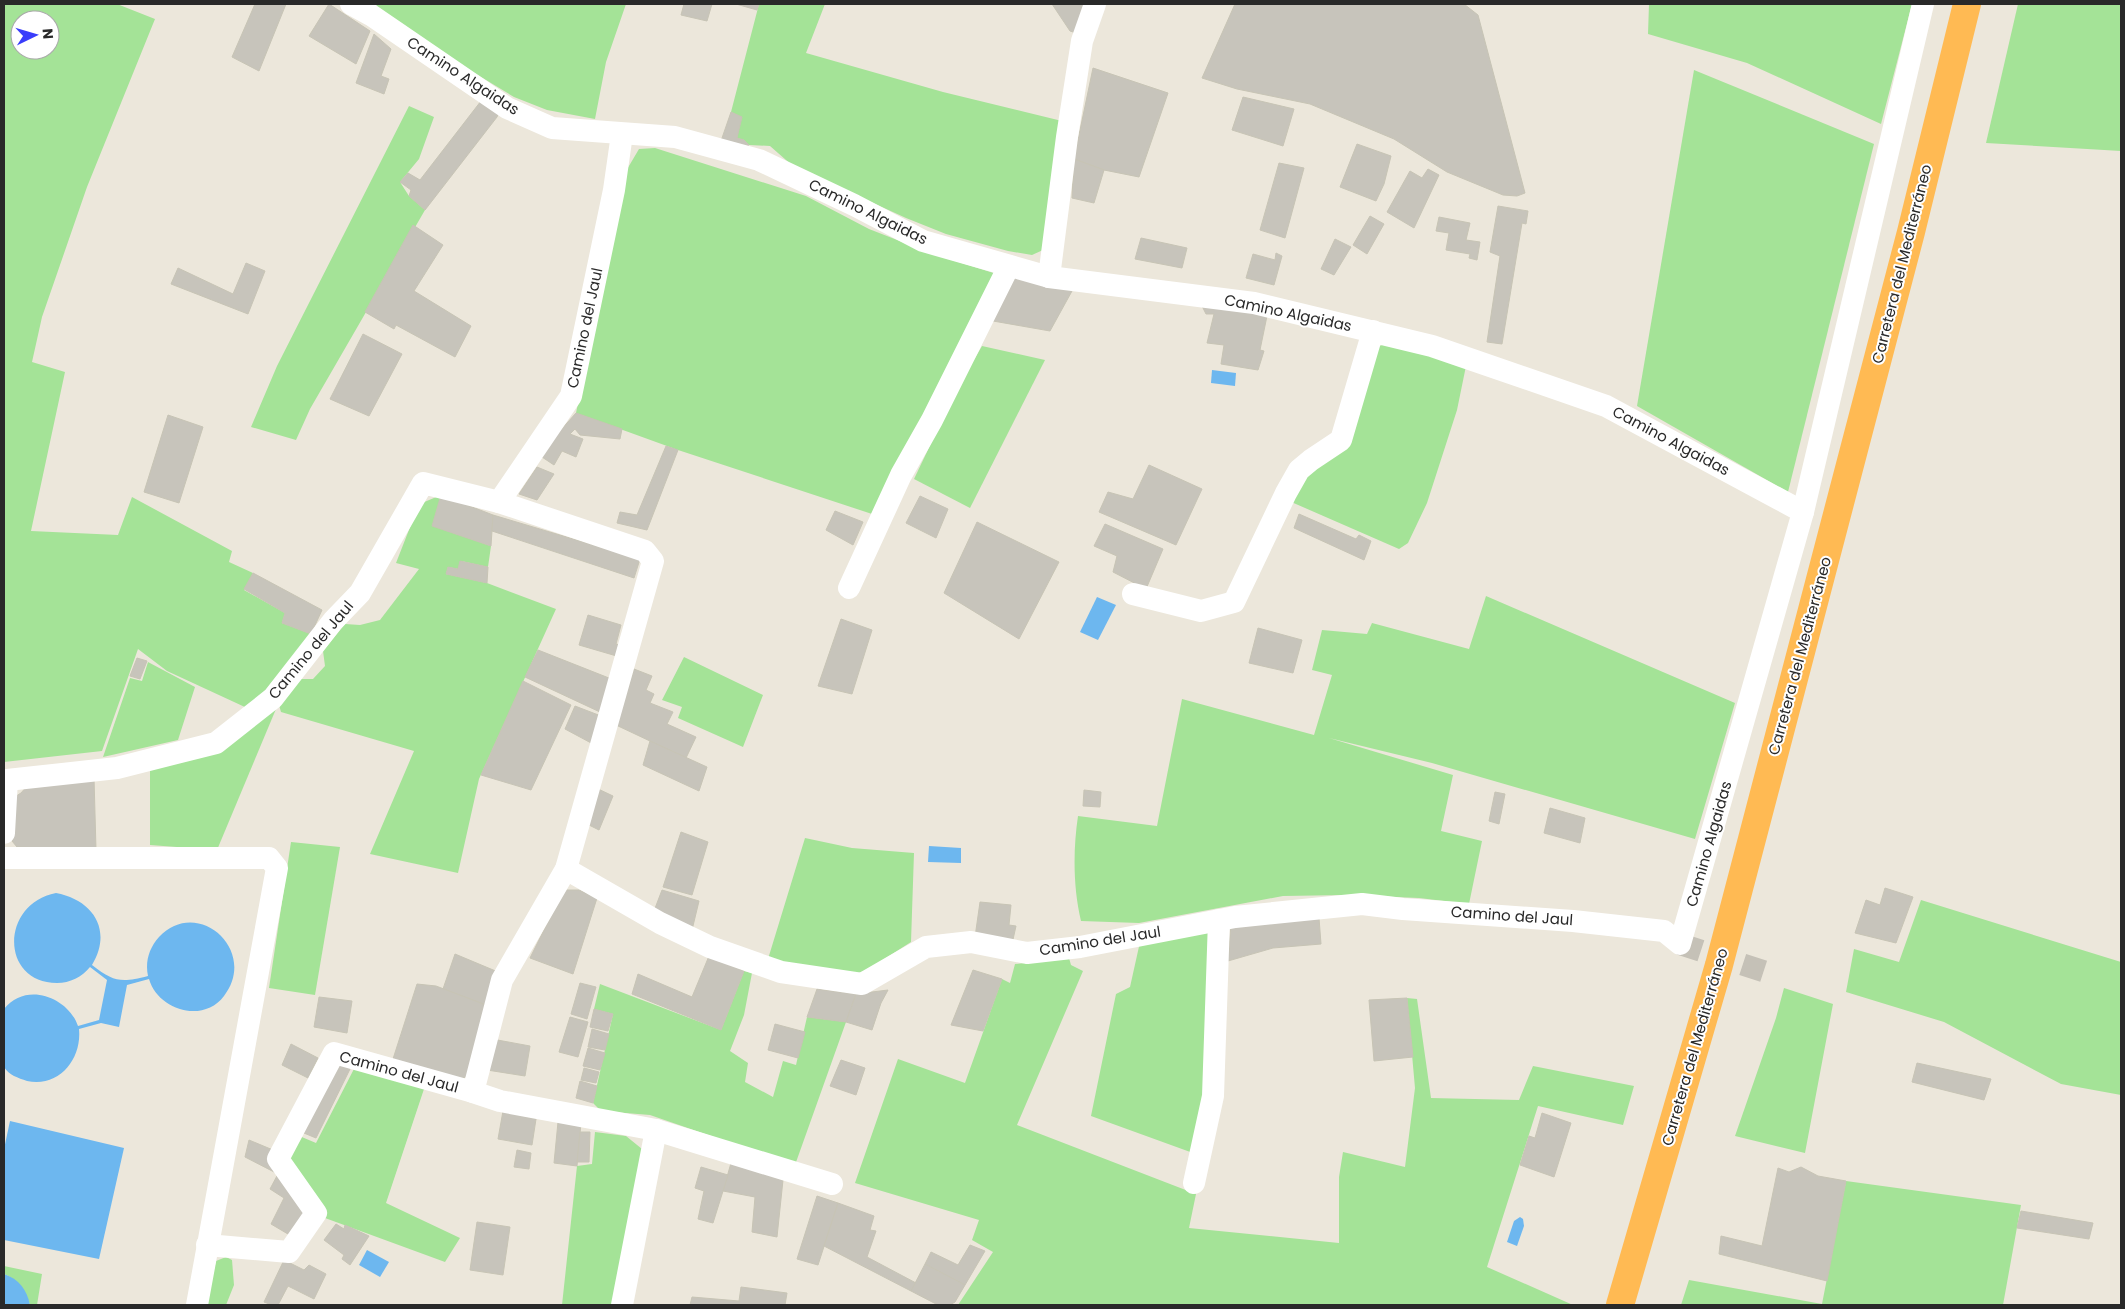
<svg xmlns="http://www.w3.org/2000/svg" width="2125" height="1309" viewBox="0 0 2125 1309" font-family="Poppins,sans-serif">
	<style>
		.green { fill: #a4e397; fill-rule: evenodd }
		.water { fill: #6db7ef }
		.building { fill: #c7c4bb; stroke: #c7c4b5 }
		.lines { fill: none; stroke-linecap: round; stroke-linejoin: round }
		.minor-tunnel { stroke: #c5c1b7; stroke-width: 22; stroke-dasharray: 22 11; stroke-linecap: butt }
		.minor { stroke: #fff; stroke-width: 22 }
		.highway { stroke: #ffba53; stroke-width: 28 }
		.labels { text-anchor: middle; stroke-width: 4; stroke-linejoin: round; paint-order: stroke }
		.street-label { font-size: 15px; fill: #292929; stroke: #fff }
	</style>
	<rect width="100%" height="100%" fill="#ece7db"/>
	<g class="green">
		<path d="M4 4H117L155 19 87 187 42 317 32 362 65 372 31 531 118 535 132 497 232 551 229 562 253 573 244 590 285 613 282 623 311 634 261 696 247 708 167 671 138 649 102 751 4 762ZM20 20H50V50H20Z"/>
		<polygon points="360,4 626,4 606,62 595,119 547,110 514,97"/>
		<polygon points="759,4 825,4 806,53 943,92 1062,121 1043,250 1032,255 1008,251 946,234 906,218 794,167 770,146 749,145 744,140 737,138 741,117 731,112"/>
		<polygon points="1649,4 1912,4 1881,124 1747,63 1648,34"/>
		<polygon points="2018,4 2121,4 2121,151 1986,143"/>
		<polygon points="1694,70 1874,144 1788,492 1637,406"/>
		<polygon points="409,106 434,117 419,159 400,182 409,196 425,210 310,409 296,440 251,427 277,366"/>
		<polygon points="655,148 806,196 869,229 933,254 1000,275 872,514 678,450 576,413 626,171 639,149"/>
		<polygon points="1392,342 1466,366 1457,410 1427,503 1408,543 1399,549 1289,501 1304,474 1334,455 1379,346"/>
		<polygon points="982,346 1045,360 970,508 914,479 957,389"/>
		<polygon points="441,495 433,526 491,546 488,567 461,561 458,569 448,567 446,574 487,583 556,609 479,779 458,873 370,854 414,751 281,712 279,705 299,679 313,679 325,666 323,651 345,624 360,625 380,620 419,569 396,563 414,517 422,503"/>
		<path d="M1486 596 1735 703 1695 839 1432 763 1329 738 1453 775 1441 831 1482 841 1469 904 1419 898 1346 895 1283 896 1139 923 1081 921C1073 887 1073 850 1078 816L1157 826 1182 699 1314 735 1332 675 1312 670 1322 630 1367 634 1372 623 1469 649Z"/>
		<polygon points="684,657 763,695 743,747 678,718 682,707 662,700"/>
		<polygon points="148,662 195,687 178,740 103,757 130,678 142,681"/>
		<polygon points="276,709 217,850 150,845 150,768"/>
		<polygon points="805,838 852,848 914,853 911,942 867,970 849,976 768,959"/>
		<polygon points="291,842 340,847 315,995 269,988"/>
		<polygon points="1921,900 2121,962 2121,1095 2061,1084 1944,1022 1846,992 1854,949 1899,962"/>
		<polygon points="1213,927 1206,1091 1193,1153 1091,1116 1116,994 1130,987 1140,942"/>
		<polygon points="1069,958 1071,965 1083,971 1017,1125 1196,1194 1189,1228 1339,1243 1339,1177 1343,1152 1405,1167 1415,1088 1407,998 1417,999 1431,1098 1519,1100 1533,1066 1634,1086 1623,1125 1538,1106 1487,1267 1573,1305 958,1305 993,1252 972,1240 979,1220 855,1183 898,1059 965,1083 1002,979 1010,983 1015,964"/>
		<polygon points="744,971 752,973 744,1015 730,1051 748,1063 745,1082 773,1097 783,1061 796,1065 807,1017 846,1022 795,1165 650,1115 601,1111 593,1103 613,1014 594,1009 600,984 721,1030"/>
		<polygon points="1784,988 1833,1004 1805,1153 1735,1136 1776,1018"/>
		<polygon points="356,1065 424,1089 386,1203 460,1238 445,1262 325,1218 287,1158 297,1135 316,1143"/>
		<polygon points="595,1132 626,1136 642,1149 613,1305 562,1305 577,1166 592,1164"/>
		<polygon points="1846,1181 2021,1205 2003,1305 1681,1305 1689,1280 1822,1304"/>
		<polygon points="226,1257 232,1260 234,1285 226,1305 206,1305 216,1261"/>
		<path d="M4 1266 42 1274 37 1305H30C27 1293 16 1278 4 1274Z"/>
	</g>
	<g class="water">
		<polygon points="1212,370 1236,373 1235,386 1211,383"/>
		<polygon points="1097,597 1116,605 1098,640 1080,632"/>
		<polygon points="929,846 961,848 961,863 928,862"/>
		<path d="M56 893C93 900 113 930 92 965 114 982 121 983 148 976 145 962 149 948 159 937 197 896 259 950 224 996 203 1024 158 1010 149 979L127 985 119 1027 101 1023 79 1029C82 1059 59 1088 27 1081 18 1078 9 1075 4 1067V1009C26 981 68 997 78 1026L99 1020 107 980 90 967C82 977 70 983 57 983 0 983 0 904 56 893Z"/>
		<polygon points="10,1121 124,1148 99,1259 4,1240 4,1149"/>
		<polygon points="1520,1217 1523,1219 1524,1226 1517,1246 1507,1242 1514,1221"/>
		<polygon points="367,1250 389,1262 380,1277 359,1265"/>
		<path d="M4 1274C19 1279 27 1290 30 1305H4Z"/>
	</g>
	<g class="building">
		<polygon points="255,4 286,4 259,71 232,57"/>
		<polygon points="329,4 370,31 356,64 309,36"/>
		<polygon points="684,4 712,4 707,21 681,15"/>
		<polygon points="736,4 759,4 757,10"/>
		<polygon points="1052,4 1084,4 1076,33 1070,31"/>
		<polygon points="1235,4 1464,4 1478,15 1525,193 1517,196 1503,195 1447,172 1394,139 1310,104 1237,89 1202,78"/>
		<polygon points="374,34 391,49 381,76 389,79 384,94 356,83"/>
		<polygon points="1093,68 1168,93 1139,177 1104,170 1074,159"/>
		<polygon points="1243,97 1294,109 1283,146 1232,130"/>
		<polygon points="481,101 499,112 497,117 425,210 409,196 411,190 400,182 408,173 420,180"/>
		<polygon points="731,112 742,117 737,138 744,140 749,145 740,148 721,141"/>
		<polygon points="1357,144 1391,156 1384,184 1376,201 1340,187"/>
		<polygon points="1074,159 1104,170 1094,203 1072,198"/>
		<polygon points="1279,163 1304,168 1285,238 1260,230"/>
		<polygon points="1428,169 1439,175 1414,228 1387,212 1410,171 1422,178"/>
		<polygon points="1498,206 1528,211 1526,224 1522,223 1502,344 1487,342 1500,256 1490,252"/>
		<polygon points="1370,216 1384,224 1367,254 1353,245"/>
		<polygon points="1439,217 1470,223 1466,240 1480,242 1477,260 1469,258 1470,254 1446,250 1449,233 1436,231"/>
		<polygon points="413,225 443,245 414,291 471,326 455,357 396,325 394,329 365,312"/>
		<polygon points="1141,238 1187,248 1182,268 1135,259"/>
		<polygon points="1335,239 1351,247 1334,275 1321,269"/>
		<polygon points="1276,253 1282,256 1274,285 1246,278 1253,254 1275,260"/>
		<polygon points="246,263 265,271 248,314 171,284 178,268 233,294"/>
		<polygon points="1015,277 1072,291 1050,331 993,321"/>
		<polygon points="1202,306 1268,311 1260,350 1264,351 1258,370 1221,364 1224,345 1207,343 1214,314 1206,314"/>
		<polygon points="363,334 402,354 369,416 330,399"/>
		<polygon points="576,413 622,429 620,439 580,435 575,429 570,434 583,439 576,457 562,451 554,465 542,457 550,442"/>
		<polygon points="168,415 203,427 179,503 144,492"/>
		<polygon points="666,446 678,450 647,530 617,523 620,512 637,515"/>
		<polygon points="1149,465 1202,489 1176,545 1099,512 1108,492 1133,499"/>
		<polygon points="537,467 554,474 537,500 519,494"/>
		<polygon points="441,495 493,515 491,546 432,526"/>
		<polygon points="920,496 948,509 936,538 906,523"/>
		<polygon points="835,511 863,522 853,545 826,530"/>
		<polygon points="1299,514 1356,539 1359,535 1371,541 1364,560 1294,528"/>
		<polygon points="493,515 640,559 634,578 492,531"/>
		<polygon points="977,522 1059,562 1019,639 944,593"/>
		<polygon points="1105,524 1163,549 1146,589 1113,572 1117,556 1094,546"/>
		<polygon points="460,561 488,567 487,583 446,574 448,567 458,569"/>
		<polygon points="253,573 322,610 311,634 282,623 285,613 244,589"/>
		<polygon points="588,615 621,625 616,644 623,646 620,657 579,645"/>
		<polygon points="841,619 872,630 852,694 818,686"/>
		<polygon points="1258,628 1302,640 1293,673 1249,663"/>
		<polygon points="538,650 614,680 600,712 525,677"/>
		<polygon points="137,658 147,661 140,679 130,676"/>
		<polygon points="634,669 652,676 646,690 654,694 650,703 673,712 667,724 696,737 686,758 616,725"/>
		<polygon points="523,681 571,705 531,790 481,775"/>
		<polygon points="575,706 601,716 593,744 565,729"/>
		<polygon points="650,741 707,767 699,791 643,765"/>
		<polygon points="94,778 96,850 17,847 12,841 13,798 21,793 28,785"/>
		<polygon points="596,788 613,796 599,830 585,823"/>
		<polygon points="1084,790 1101,792 1100,807 1083,806"/>
		<polygon points="1495,792 1505,794 1499,824 1489,821"/>
		<polygon points="1550,808 1585,818 1580,843 1544,833"/>
		<polygon points="681,832 708,842 692,895 663,887"/>
		<polygon points="1885,888 1913,897 1896,943 1855,933 1866,900 1880,905"/>
		<polygon points="564,890 579,890 597,898 573,974 530,958"/>
		<polygon points="662,890 699,901 692,930 654,911"/>
		<polygon points="980,902 1011,905 1009,925 1016,926 1012,944 975,937"/>
		<polygon points="1319,918 1321,944 1273,948 1228,961 1231,924"/>
		<polygon points="455,954 498,972 486,1005 443,989"/>
		<polygon points="709,956 744,971 721,1030 632,994 638,974 692,997"/>
		<polygon points="973,970 1002,979 983,1031 951,1025"/>
		<polygon points="580,983 596,987 587,1019 571,1014"/>
		<polygon points="417,984 436,986 486,1005 467,1076 458,1081 393,1059"/>
		<polygon points="817,989 856,994 846,1022 807,1017"/>
		<polygon points="888,990 881,1003 872,1030 846,1022 856,994"/>
		<polygon points="319,997 352,1001 347,1033 314,1027"/>
		<polygon points="1407,998 1413,1057 1374,1061 1369,1000"/>
		<polygon points="594,1009 613,1014 608,1031 590,1027"/>
		<polygon points="570,1017 588,1022 578,1057 559,1052"/>
		<polygon points="775,1024 805,1032 798,1058 768,1050"/>
		<polygon points="592,1029 609,1034 605,1050 588,1047"/>
		<polygon points="492,1039 530,1046 525,1076 487,1070"/>
		<polygon points="291,1044 318,1058 308,1078 282,1065"/>
		<polygon points="588,1048 605,1053 600,1070 583,1066"/>
		<polygon points="337,1059 351,1067 316,1138 299,1131"/>
		<polygon points="841,1060 865,1068 856,1095 830,1086"/>
		<polygon points="1917,1063 1991,1079 1984,1100 1912,1082"/>
		<polygon points="584,1068 599,1072 596,1083 581,1080"/>
		<polygon points="580,1081 597,1086 593,1103 576,1098"/>
		<polygon points="503,1111 536,1119 532,1145 498,1139"/>
		<polygon points="1542,1113 1571,1123 1554,1177 1520,1165 1529,1136 1535,1138"/>
		<polygon points="558,1122 581,1123 577,1166 554,1163"/>
		<polygon points="580,1132 590,1132 589,1162 577,1162"/>
		<polygon points="249,1140 273,1150 278,1174 245,1157"/>
		<polygon points="517,1150 531,1153 529,1169 514,1167"/>
		<polygon points="731,1163 783,1180 777,1237 752,1232 755,1197 723,1191"/>
		<polygon points="701,1167 728,1175 713,1223 698,1219 704,1191 695,1188"/>
		<polygon points="1801,1167 1818,1176 1846,1181 1827,1281 1719,1254 1721,1236 1762,1246 1778,1168 1789,1172"/>
		<polygon points="278,1174 309,1215 293,1237 271,1224 284,1198 270,1189"/>
		<polygon points="817,1196 838,1203 818,1265 797,1259"/>
		<polygon points="838,1203 874,1216 870,1230 876,1231 867,1257 916,1283 911,1291 824,1246"/>
		<polygon points="2021,1211 2093,1223 2089,1239 2017,1228"/>
		<polygon points="477,1222 510,1227 503,1275 470,1270"/>
		<polygon points="336,1224 344,1229 345,1225 369,1236 350,1265 342,1259 344,1255 324,1240"/>
		<polygon points="970,1245 985,1251 965,1285 925,1264 931,1252 958,1265"/>
		<polygon points="284,1260 304,1270 309,1265 326,1274 314,1299 288,1286 278,1305 272,1305 264,1302"/>
		<polygon points="925,1264 965,1285 955,1302 950,1305 938,1305 911,1291"/>
		<polygon points="741,1287 787,1293 785,1305 690,1305 692,1297 739,1301"/>
	</g>
	<g class="lines">
		<polyline class="minor-tunnel" points="1680,944 1772,974"/>
		<g class="minor">
			<polyline points="351,4 371,15 507,108 552,128 675,137 759,160 854,205 923,241 1049,277 1254,303 1432,346 1606,406 1803,512 1680,944 1664,931 1573,921 1403,909 1362,904 1235,917 1080,947 1027,953 971,942 926,947 862,984 781,972 710,947 660,923 566,869"/>
			<polyline points="1049,277 1067,137 1082,41 1095,4"/>
			<polyline points="1803,512 1923,4"/>
			<polyline points="849,588 901,475 932,420 1009,266"/>
			<polyline points="1133,594 1201,611 1234,602 1286,493 1299,470 1311,460 1341,440 1373,331"/>
			<polyline points="4,833 7,780 117,768 216,743 273,698 333,621 360,593 423,483 499,502 571,396 614,190 622,134"/>
			<polyline points="4,858 269,858 277,868 197,1305"/>
			<polyline points="473,1092 500,1101 656,1130 832,1184"/>
			<polyline points="1194,1183 1213,1096 1219,920"/>
			<polyline points="207,1245 289,1252 316,1213 278,1159 334,1053 473,1092 502,980 566,869 653,561 645,551 499,502"/>
			<polyline points="622,1305 656,1130"/>
		</g>
		<polyline class="highway" points="1620,1305 1719,965 1911,232 1967,4"/>
	</g>
	<g class="labels">
		<g class="street-label">
			<text transform="translate(463 76) rotate(33)" y="5">Camino Algaidas</text>
			<text transform="translate(868 212) rotate(26)" y="5">Camino Algaidas</text>
			<text transform="translate(1902 264) rotate(-76)" y="5">Carretera del Mediterráneo</text>
			<text transform="translate(1288 313) rotate(12)" y="5">Camino Algaidas</text>
			<text transform="translate(585 328) rotate(-78)" y="5">Camino del Jaul</text>
			<text transform="translate(1671 441) rotate(28)" y="5">Camino Algaidas</text>
			<text transform="translate(311 650) rotate(-50)" y="5">Camino del Jaul</text>
			<text transform="translate(1800 656) rotate(-75)" y="5">Carretera del Mediterráneo</text>
			<text transform="translate(1709 844) rotate(-74)" y="5">Camino Algaidas</text>
			<text transform="translate(1512 916) rotate(4)" y="5">Camino del Jaul</text>
			<text transform="translate(1100 941) rotate(-9)" y="5">Camino del Jaul</text>
			<text transform="translate(1695 1047) rotate(-74)" y="5">Carretera del Mediterráneo</text>
			<text transform="translate(399 1072) rotate(15)" y="5">Camino del Jaul</text>
		</g>
	</g>
	<rect width="2125" height="1309" fill="none" stroke="#292929" stroke-width="10"/>
	<g transform="translate(35 35) rotate(85)"><circle r="24" fill="#ffffff" stroke="#a9a9a9"/>
	<path d="M0-4L9 19L0 12L-9 19Z" fill="#393dfb"/>
	<text y="-8" font-size="14" font-weight="bold" text-anchor="middle" fill="#292929">N</text>
	</g>
</svg>
